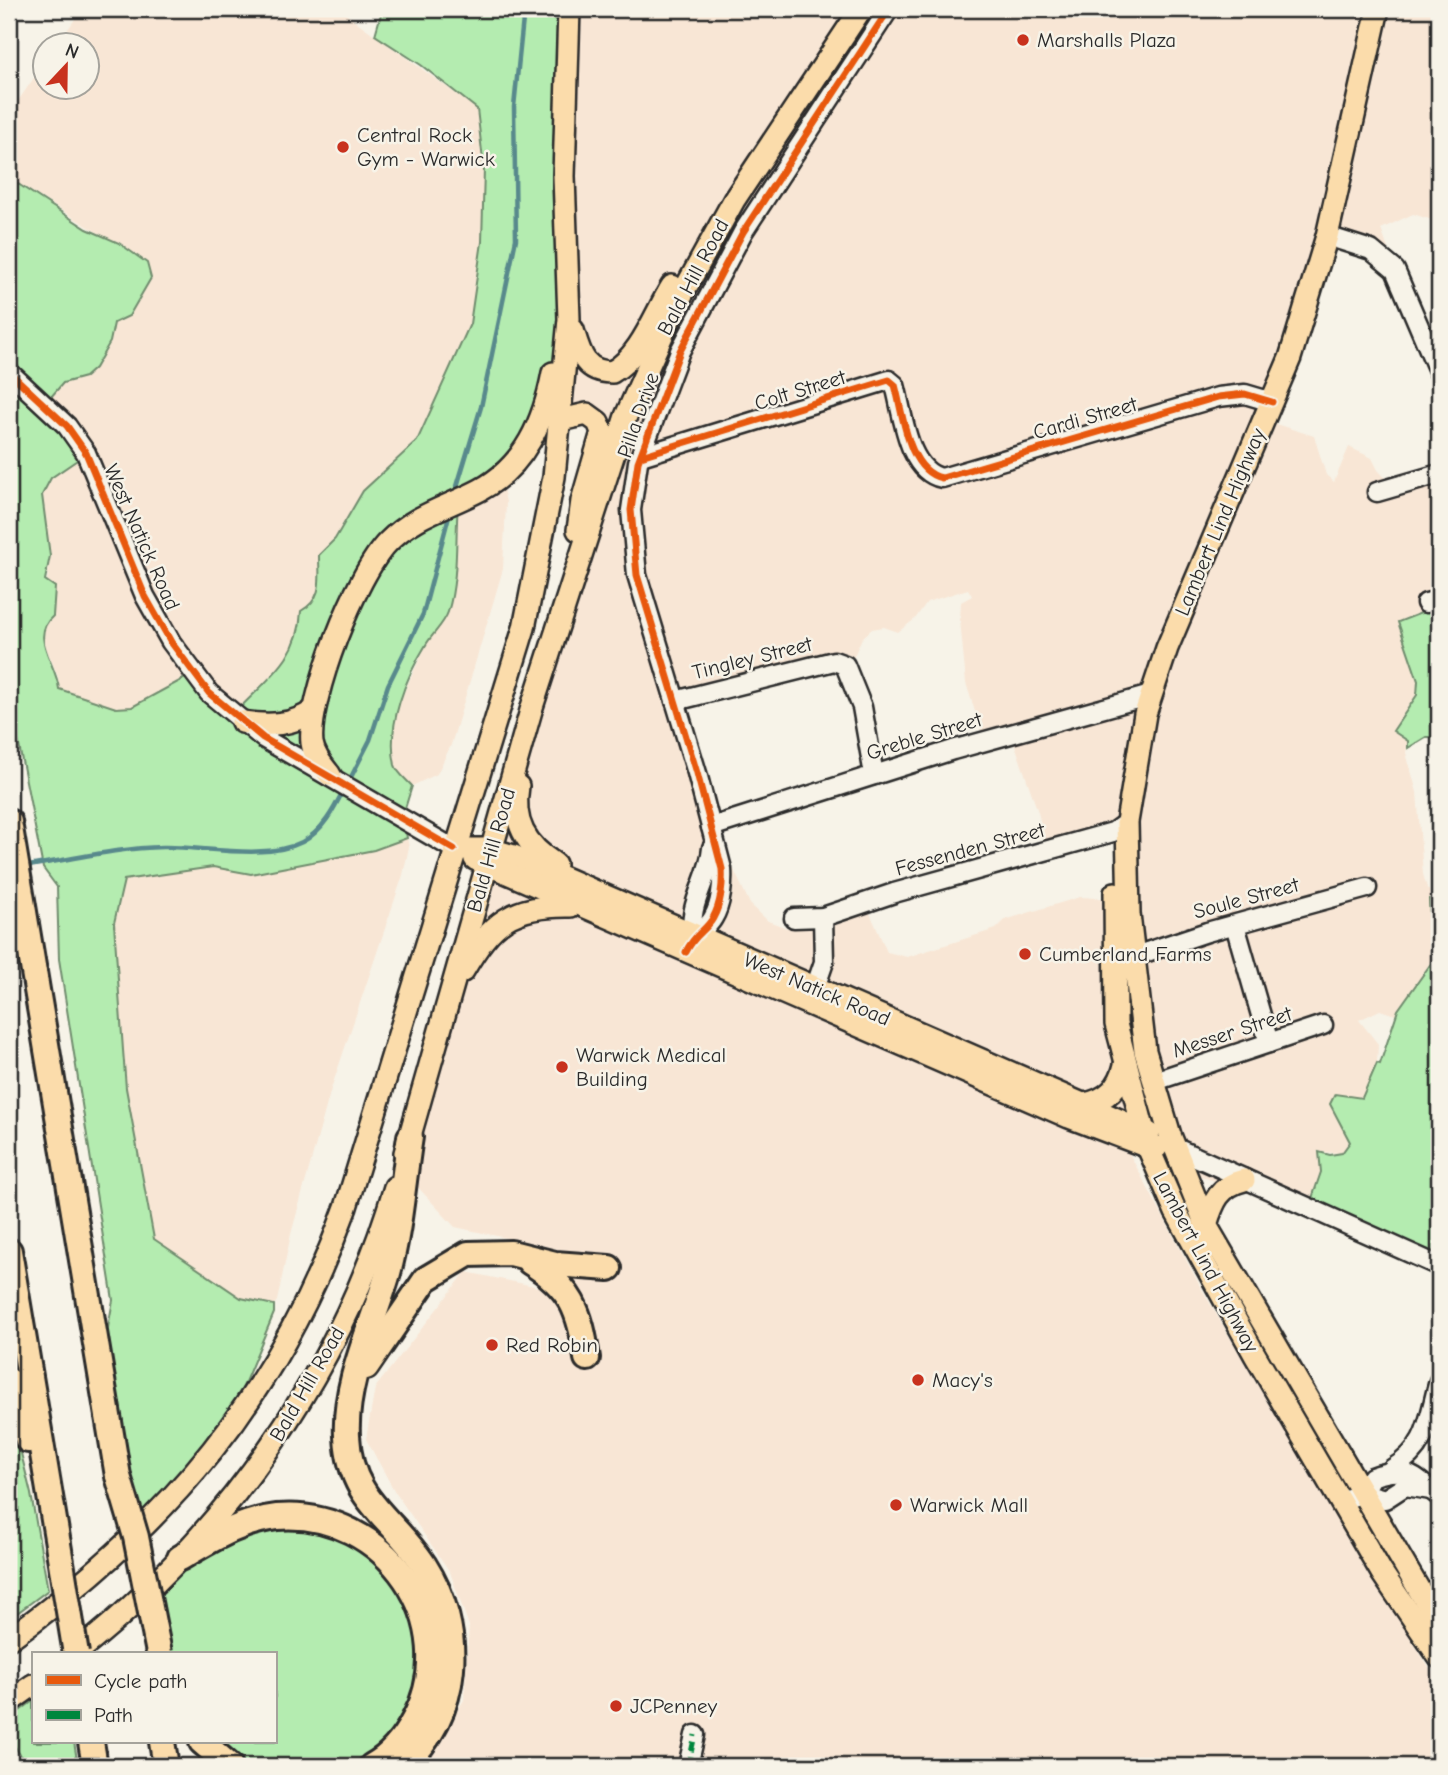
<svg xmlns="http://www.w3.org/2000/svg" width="1448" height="1775" viewBox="0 0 1448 1775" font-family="'Comic Neue',sans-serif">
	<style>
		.built { fill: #f8e6d5; fill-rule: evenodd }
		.green { fill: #b4ecb0; stroke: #708c6e; stroke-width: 2 }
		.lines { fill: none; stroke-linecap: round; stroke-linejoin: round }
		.stream { stroke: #58898c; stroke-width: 4.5 }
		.minor-casing { stroke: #2b2b2b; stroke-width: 23 }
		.major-casing { stroke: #2b2b2b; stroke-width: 26 }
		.highway-casing { stroke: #2b2b2b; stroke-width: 30 }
		.minor { stroke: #f7f3e8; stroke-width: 18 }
		.major { stroke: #fbdcab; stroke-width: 21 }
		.highway { stroke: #fbdcab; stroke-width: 24 }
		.highway-bridge-casing { stroke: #2b2b2b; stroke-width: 30; stroke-linecap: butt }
		.highway-bridge { stroke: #fbdcab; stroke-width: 24 }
		.quiet { stroke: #00873e; stroke-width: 5; stroke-dasharray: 10 5; stroke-linecap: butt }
		.cycleway-casing { stroke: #f7f3e8; stroke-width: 11 }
		.cycleway { stroke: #e8590c; stroke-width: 7 }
		.poi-dot { fill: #c8321e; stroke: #f7f3e8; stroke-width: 2.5 }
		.labels { text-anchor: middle; stroke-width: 5; stroke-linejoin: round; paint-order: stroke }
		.poi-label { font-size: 21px; fill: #2b2b2b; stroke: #f7f3e8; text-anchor: start }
		.street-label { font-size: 21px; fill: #2b2b2b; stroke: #f7f3e8 }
	</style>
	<rect width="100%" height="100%" fill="#f7f3e8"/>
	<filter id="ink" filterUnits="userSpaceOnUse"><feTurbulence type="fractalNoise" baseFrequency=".0143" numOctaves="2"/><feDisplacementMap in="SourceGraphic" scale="14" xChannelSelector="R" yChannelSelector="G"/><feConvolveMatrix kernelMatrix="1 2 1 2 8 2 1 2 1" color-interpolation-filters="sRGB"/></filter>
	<g filter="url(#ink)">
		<g class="built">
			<polygon points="82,9 339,9 477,109 480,118 484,169 482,242 470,324 417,441 364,491 335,539 319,555 319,593 314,603 301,611 300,633 294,645 276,674 256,690 235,713 187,677 132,707 116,708 59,690 58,677 41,635 50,556 42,495 51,478 60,471 44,405 63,383 85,377 110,342 114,323 147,263 9,178 9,114 45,62 46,88 88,88 88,46 57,45"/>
			<path d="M568 9H1439V222L1413 214 1381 229 1393 263 1334 238 1266 421 1314 436 1326 475 1334 482 1349 447 1372 458 1378 470 1399 492 1439 480V606L1398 622 1418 680 1417 695 1393 731 1408 741 1406 753 1417 792 1423 874 1427 888 1435 898 1429 926 1434 961 1398 1016 1380 1010 1359 1020 1378 1044 1377 1063 1362 1098 1350 1142 1342 1153 1319 1152 1321 1172 1307 1213 1128 1151 1200 1286 1312 1478 1439 1684V1743L1419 1766H423L464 1700 469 1626 450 1572 395 1492 366 1439 375 1388 466 1272 553 1290 599 1258 455 1227 413 1182 426 1113 568 591 598 424 563 425ZM968 589 972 596 961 602 960 620 966 683 984 740 1013 739 1038 812 1047 851 1127 827 1118 861 1117 896 1114 899 1080 897 1005 920 996 929 907 957 887 952 866 904 787 928 768 921 750 904 727 855 678 704 850 665 862 638 872 629 884 627 898 632 915 619 927 602Z"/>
			<polygon points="502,484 506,502 503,569 451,745 437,774 412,786 395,768 393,739 398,705 427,643 447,616 458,505"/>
			<polygon points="407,838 409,847 403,875 331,1089 291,1234 277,1301 274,1305 241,1298 154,1239 126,1088 123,1050 114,923 121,886 124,880 213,867 251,874 374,850"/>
		</g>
		<g class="green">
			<path d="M386 9H568L569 289 549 402 527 449 458 505C455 535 459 577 448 612 444 624 433 633 427 643 406 677 386 725 395 765 397 773 407 780 412 786L403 815 407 838 374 850 251 874 213 867 124 880 114 923 123 1050 126 1088 154 1239 241 1298 274 1305V1313L240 1394 141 1531 102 1361 113 1300 59 959 57 887 43 868 15 725 9 655V178L87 229 119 243 147 263 151 278 129 316 114 323 110 342 95 368 85 377 63 383 44 405 83 456 51 478 42 495 50 556 45 580 55 587 53 616C29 637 56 662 59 689L116 708 132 707 187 677 235 713C266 679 299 661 301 611 324 598 319 579 319 555L335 539 363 491 417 441 470 324 482 242 484 169 477 109 421 65 375 35 381 14Z"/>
			<polygon points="1439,606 1439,737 1426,737 1408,748 1408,741 1393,731 1417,695 1418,681 1398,622"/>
			<polygon points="1429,899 1439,899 1439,1265 1307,1213 1321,1172 1319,1152 1330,1155 1342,1153 1350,1142 1330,1104 1335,1094 1362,1098 1377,1063 1380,1064 1398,1010 1432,962"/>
			<polygon points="9,1404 31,1494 48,1590 9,1619"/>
			<polygon points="299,1518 407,1574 427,1691 370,1766 234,1766 205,1742 275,1742 275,1654 161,1654 150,1599 177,1558"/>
			<polygon points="33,1701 33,1742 74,1742 78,1766 27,1766 9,1737 9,1719"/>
		</g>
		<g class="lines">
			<g class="stream">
				<polyline points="455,493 481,407 516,239 514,107 524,9"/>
				<polyline points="349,781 370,740 388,685 423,614 450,512"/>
				<path d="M29 866C73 859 118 848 163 847 203 846 265 861 302 842 323 831 334 809 344 789"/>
			</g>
			<defs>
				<g id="minor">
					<polyline points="1327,236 1371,250 1395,270 1439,373"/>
					<polyline points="9,372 67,426 86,453 145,596 171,642 209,693 263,738 454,849"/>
					<path d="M641 456 889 380 895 385C903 413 907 471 942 478L1218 397 1245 394 1272 402"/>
					<polyline points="1377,492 1439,474"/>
					<polyline points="1426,603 1439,600"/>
					<polyline points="675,701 834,661 845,665 862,707 874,775"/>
					<polyline points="711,827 953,750 1151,695"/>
					<polyline points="794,918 823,917 894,893 1113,832 1127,822"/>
					<polyline points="1235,925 1269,1043"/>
					<path d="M694 935C686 906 710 878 712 848"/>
					<path d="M691 943C696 932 707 929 713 918 721 905 723 884 722 869L697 773 637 575 631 510 638 462 680 351 743 232 889 9"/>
					<polyline points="1138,955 1207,932 1367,888"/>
					<polyline points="815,988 824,962 823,917"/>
					<polyline points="1155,1081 1323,1025"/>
					<polyline points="1176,1148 1439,1266"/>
					<path d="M1392 1469C1429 1446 1428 1419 1439 1381"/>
					<polyline points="1363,1493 1385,1499 1405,1486 1431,1490"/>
					<path d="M1341 1501 1363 1493 1372 1477C1407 1464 1412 1477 1439 1496"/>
					<polyline points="688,1766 695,1735"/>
				</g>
				<g id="major">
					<polyline points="1378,9 1327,236 1290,358 1167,648 1145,714 1127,822 1129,914 1145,1051 1170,1135 1206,1225 1439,1624"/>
					<path d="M573 330C580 353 584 372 612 372 641 356 655 313 672 286"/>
					<polyline points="561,420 587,414 598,422 602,432 582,501 578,530"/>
					<path d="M242 722C268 726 293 726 314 710"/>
					<path d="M330 775C323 766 314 756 312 743 307 700 356 574 388 542 414 515 448 507 480 490 525 466 544 421 553 373"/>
					<path d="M518 786C512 822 525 845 555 864"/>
					<polyline points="454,849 490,849 514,856 1149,1133"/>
					<polyline points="475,859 1069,1117 1148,1147 1157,1147"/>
					<polyline points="1115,893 1116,1024 1148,1147 1176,1212 1255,1355 1382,1573 1439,1657"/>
					<path d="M463 971C492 921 512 905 571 906"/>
					<path d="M1084 1104C1107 1100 1120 1087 1125 1065"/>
					<polyline points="405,1153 532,707 626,416 674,309 734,200 861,9"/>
					<path d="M1206 1225C1213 1202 1219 1186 1244 1180"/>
					<path d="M9 1639C170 1523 278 1395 346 1207L524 628 554 477 569 319 564 176 569 9"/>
					<path d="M75 1654C225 1536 341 1371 395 1187"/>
					<polyline points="9,1702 33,1685"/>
				</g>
				<g id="highway">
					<polyline points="9,822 118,1476"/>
					<polyline points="9,1251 58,1544"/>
					<path d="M530 1262C572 1288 580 1311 587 1358"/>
					<polyline points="366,1367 426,1279 468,1254 511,1253 555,1264 609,1268"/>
					<polyline points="9,1381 28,1440"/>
					<path d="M180 1558C211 1540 240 1521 277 1517 385 1508 466 1624 414 1720 404 1739 391 1756 372 1766"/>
					<polyline points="91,1742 95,1766"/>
					<polyline points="162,1742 166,1766"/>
					<polyline points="202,1742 230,1766"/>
					<path d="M402 1766C462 1714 465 1629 424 1565 393 1517 350 1502 347 1436 344 1381 373 1325 388 1273 400 1229 403 1181 410 1137"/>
				</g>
			</defs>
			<use href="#minor" class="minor-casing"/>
			<use href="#major" class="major-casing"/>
			<use href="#highway" class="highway-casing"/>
			<use href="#minor" class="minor"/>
			<use href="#major" class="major"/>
			<use href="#highway" class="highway"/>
			<defs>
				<g id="highway-bridge">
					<polyline points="118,1476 136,1537 159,1653"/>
					<polyline points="58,1544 76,1654"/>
				</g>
			</defs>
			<use href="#highway-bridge" class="highway-bridge-casing"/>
			<use href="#highway-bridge" class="highway-bridge"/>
			<polyline class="quiet" points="688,1766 695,1735"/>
			<defs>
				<g id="cycleway">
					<polyline points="9,372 67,426 86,453 145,596 171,642 209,693 263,738 454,849"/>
					<path d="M641 456 889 380 895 385C903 413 907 471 942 478L1218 397 1245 394 1272 402"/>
					<path d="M686 952C695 933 706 931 713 918 721 904 723 884 722 869L697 773 637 575 631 510 638 462 680 351 743 232 889 9"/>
				</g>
			</defs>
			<use href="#cycleway" class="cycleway-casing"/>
			<use href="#cycleway" class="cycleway"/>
		</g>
	</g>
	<g class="poi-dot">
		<circle cx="1023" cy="40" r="7"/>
		<circle cx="343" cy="147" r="7"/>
		<circle cx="1025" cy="954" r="7"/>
		<circle cx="562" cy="1067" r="7"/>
		<circle cx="492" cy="1345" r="7"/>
		<circle cx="918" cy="1380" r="7"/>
		<circle cx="896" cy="1505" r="7"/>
		<circle cx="616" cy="1706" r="7"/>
	</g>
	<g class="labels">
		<g class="poi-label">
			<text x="1037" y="47">Marshalls Plaza</text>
			<text x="357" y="142">Central Rock<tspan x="357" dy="24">Gym - Warwick</tspan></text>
			<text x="1039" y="961">Cumberland Farms</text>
			<text x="576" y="1062">Warwick Medical<tspan x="576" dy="24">Building</tspan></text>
			<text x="506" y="1352">Red Robin</text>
			<text x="932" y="1387">Macy's</text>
			<text x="910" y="1512">Warwick Mall</text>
			<text x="630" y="1713">JCPenney</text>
		</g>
		<g class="street-label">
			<text transform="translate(693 277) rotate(-62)" y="7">Bald Hill Road</text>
			<text transform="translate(800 390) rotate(-17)" y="7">Colt Street</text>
			<text transform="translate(638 415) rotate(-71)" y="7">Pilla Drive</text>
			<text transform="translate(1085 418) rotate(-16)" y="7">Cardi Street</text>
			<text transform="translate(1220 522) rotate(-67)" y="7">Lambert Lind Highway</text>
			<text transform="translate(142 537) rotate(66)" y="7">West Natick Road</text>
			<text transform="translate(752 658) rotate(-14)" y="7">Tingley Street</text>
			<text transform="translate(924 736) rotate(-17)" y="7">Greble Street</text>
			<text transform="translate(970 849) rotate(-15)" y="7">Fessenden Street</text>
			<text transform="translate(491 850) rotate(-74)" y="7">Bald Hill Road</text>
			<text transform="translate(1246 898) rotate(-15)" y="7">Soule Street</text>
			<text transform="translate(817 989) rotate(23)" y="7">West Natick Road</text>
			<text transform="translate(1232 1032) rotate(-18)" y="7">Messer Street</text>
			<text transform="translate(1206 1262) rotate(62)" y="7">Lambert Lind Highway</text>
			<text transform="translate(307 1384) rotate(-60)" y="7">Bald Hill Road</text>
		</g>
	</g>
	<rect width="1448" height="1775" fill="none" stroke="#f7f3e8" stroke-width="35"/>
	<rect x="18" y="18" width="1413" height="1740" fill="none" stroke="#2b2b2b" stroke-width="2.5" filter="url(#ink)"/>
	<rect x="32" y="1652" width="245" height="91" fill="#f7f3e8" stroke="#a5a39c" stroke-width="2"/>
	<rect x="46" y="1675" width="35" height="10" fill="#e8590c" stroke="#a5a39c" stroke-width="2"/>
	<text x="94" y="1688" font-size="21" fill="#2b2b2b">Cycle path</text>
	<rect x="46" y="1710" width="35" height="10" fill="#00873e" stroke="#a5a39c" stroke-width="2"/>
	<text x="94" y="1722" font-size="21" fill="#2b2b2b">Path</text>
	<g transform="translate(66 66) rotate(22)"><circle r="33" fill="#f7f3e8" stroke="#a5a39c" stroke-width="2"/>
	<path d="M0-5L12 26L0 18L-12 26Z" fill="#c8321e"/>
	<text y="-10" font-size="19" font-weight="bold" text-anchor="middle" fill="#2b2b2b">N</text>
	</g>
</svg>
